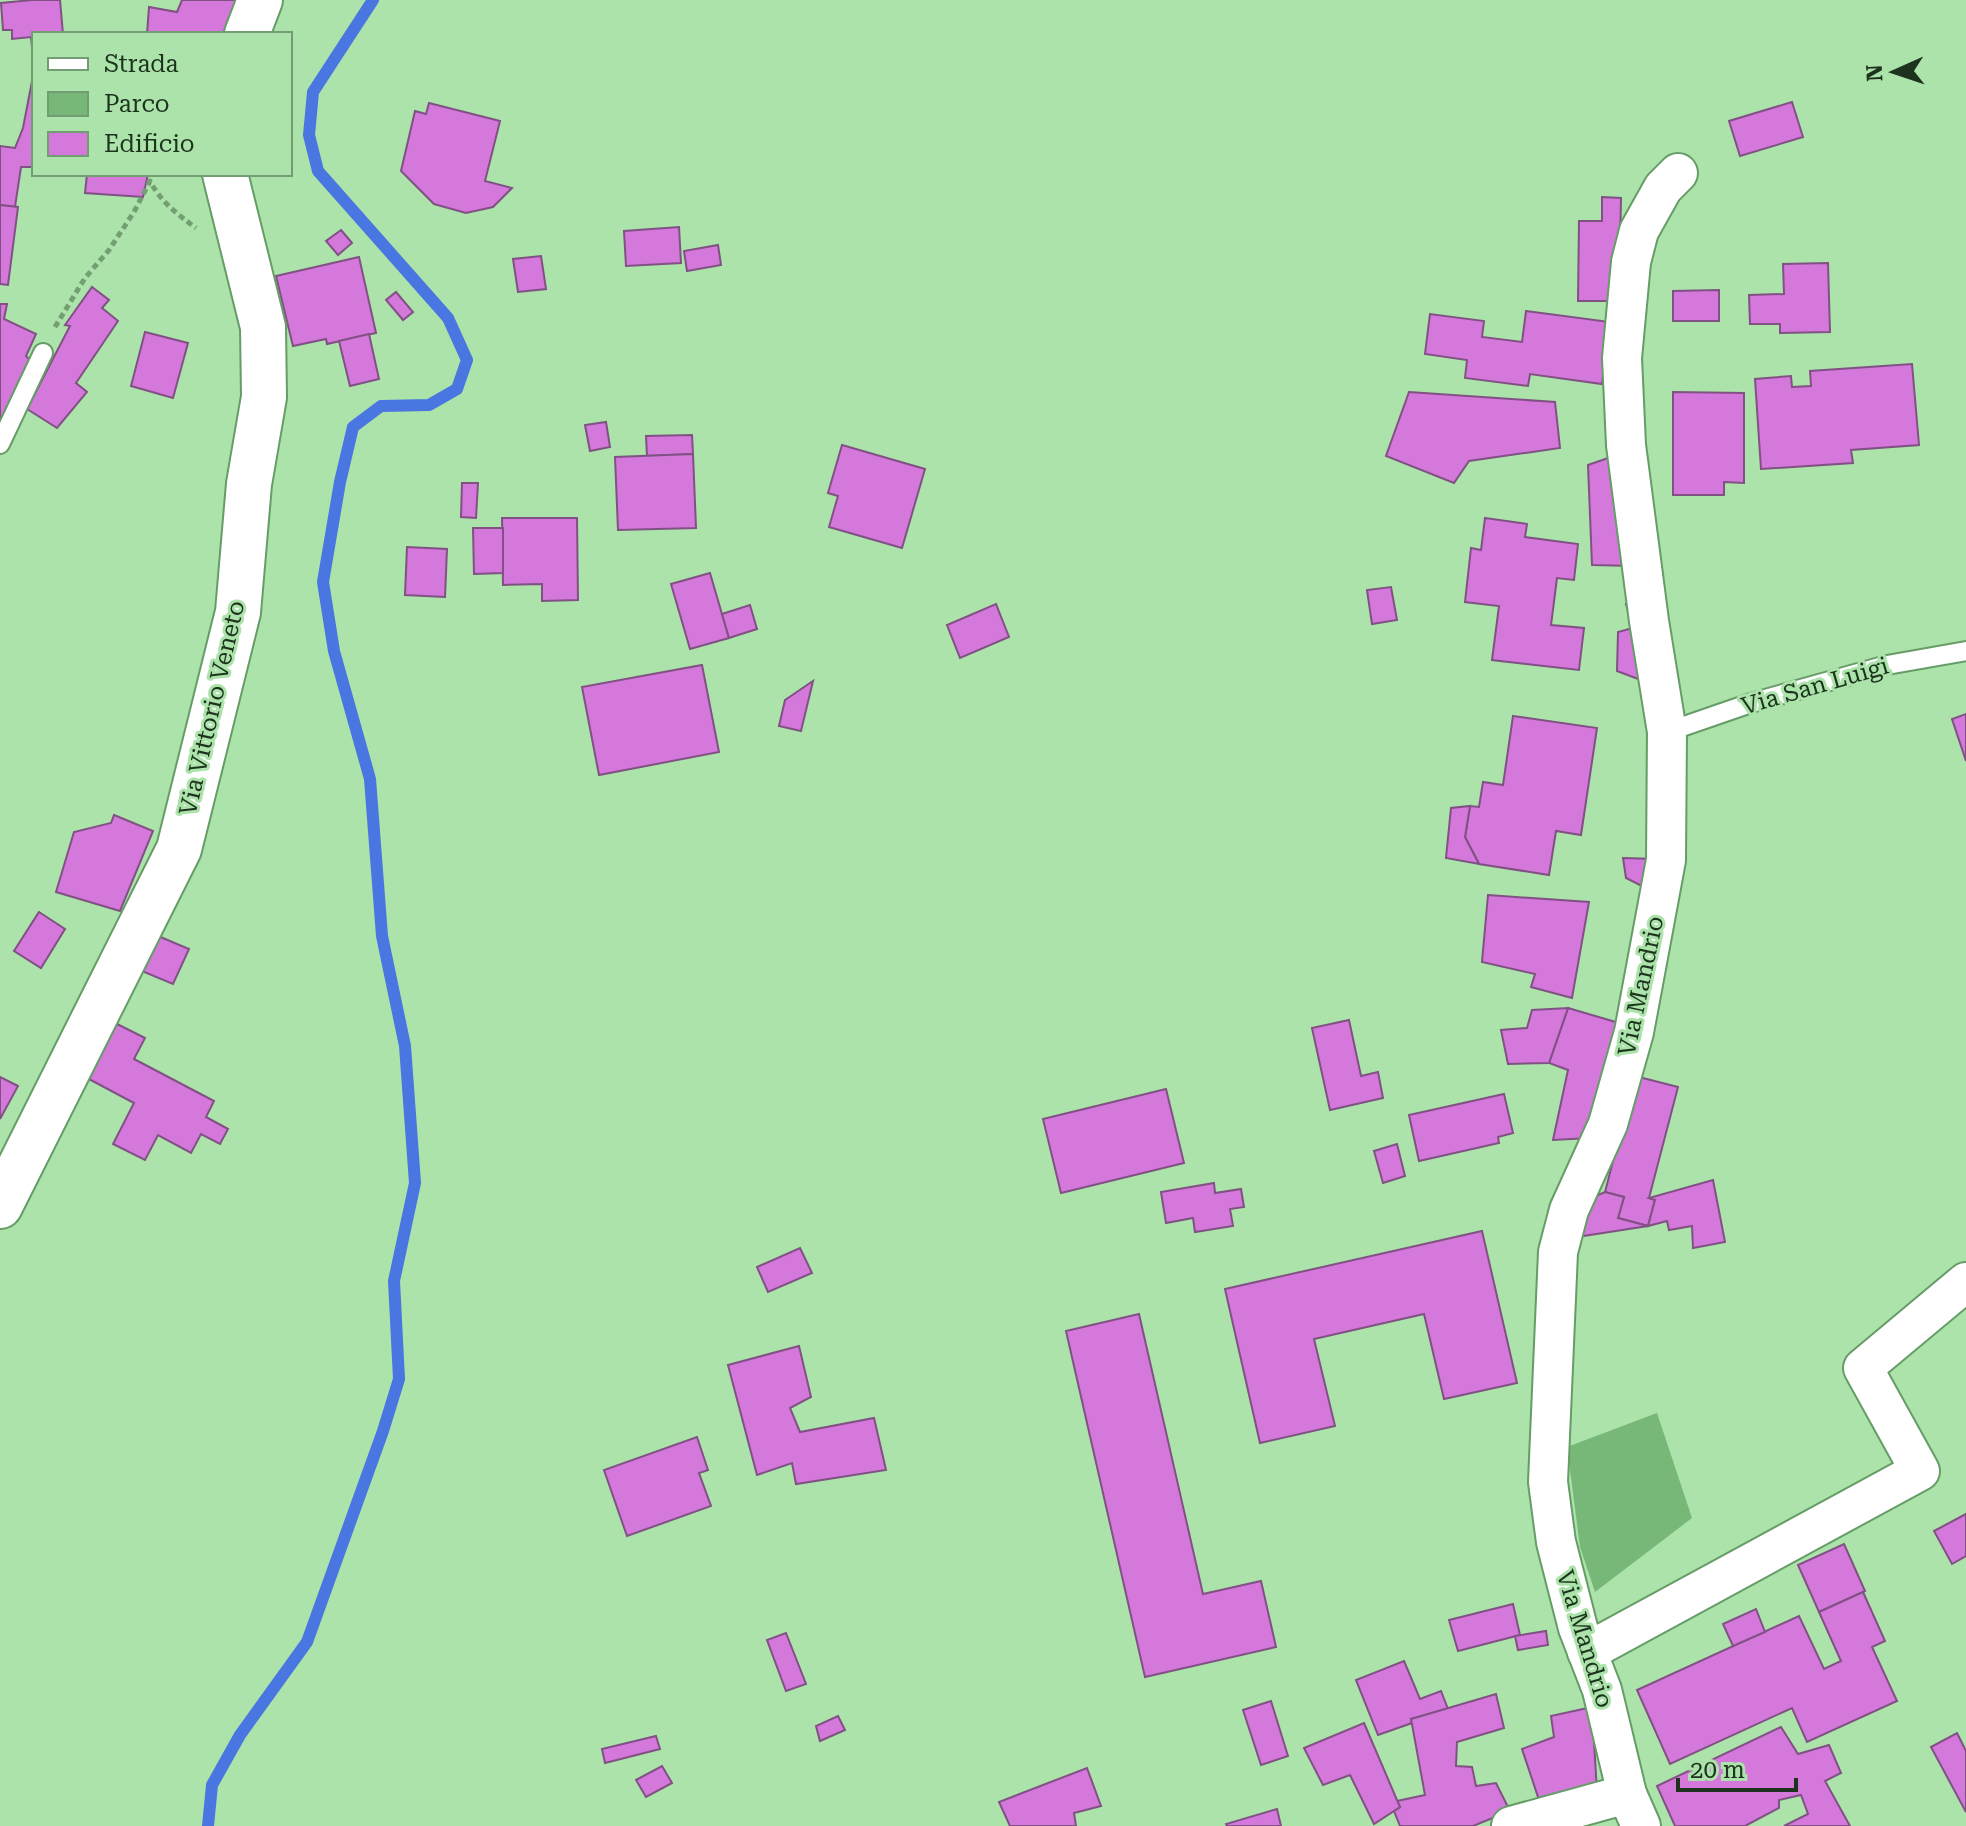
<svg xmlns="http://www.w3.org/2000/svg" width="1966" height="1826" viewBox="0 0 1966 1826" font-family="'Roboto Serif',serif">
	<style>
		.green { fill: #77b778 }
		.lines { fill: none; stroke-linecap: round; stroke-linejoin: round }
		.stream { stroke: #4976e0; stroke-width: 12 }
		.building { fill: #d478db; stroke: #815184; stroke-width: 2 }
		.lane-casing { stroke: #669c67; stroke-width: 22 }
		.street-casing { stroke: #669c67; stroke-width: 42 }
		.secondary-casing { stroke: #669c67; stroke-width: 48 }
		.path { stroke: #749f73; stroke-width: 5; stroke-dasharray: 6 4; stroke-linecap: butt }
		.lane { stroke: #fff; stroke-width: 18 }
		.street { stroke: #fff; stroke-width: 38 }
		.secondary { stroke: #fff; stroke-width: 44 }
		.labels { text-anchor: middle; stroke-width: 6; stroke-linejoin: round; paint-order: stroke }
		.street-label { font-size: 24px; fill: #1d331d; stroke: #abe3aa }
	</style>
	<rect width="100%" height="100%" fill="#abe3aa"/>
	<polygon class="green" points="1657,1413 1692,1518 1595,1592 1580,1547 1567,1447"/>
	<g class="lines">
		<polyline class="stream" points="208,1826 212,1785 240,1735 307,1642 383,1431 399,1379 394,1281 415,1183 405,1046 382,936 370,779 334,651 323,582 340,482 353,427 381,406 429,405 457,389 467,360 448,318 318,171 309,135 313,92 373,0"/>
	</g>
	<g class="building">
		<polygon points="32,0 60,0 63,34 34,34 33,58 31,37 12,39 12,30 3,30 1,3"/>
		<polygon points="182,0 243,0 230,34 224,31 223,34 147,34 149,7 177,12"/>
		<polygon points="33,76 34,167 21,167 15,207 0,205 0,146 15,148 23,128"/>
		<polygon points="1792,102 1803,137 1740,156 1729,121"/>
		<polygon points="429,103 500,121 485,181 512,188 493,207 466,213 434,204 401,171 415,111 426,114"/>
		<polygon points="87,174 148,174 143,197 85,193"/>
		<polygon points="1602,197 1621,198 1619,301 1578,301 1579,221 1602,221"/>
		<polygon points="0,205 18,207 8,285 0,284"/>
		<polygon points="679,227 681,263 626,266 624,231"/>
		<polygon points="341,230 352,243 338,255 326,241"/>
		<polygon points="718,245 721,265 687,271 684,251"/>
		<polygon points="541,256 546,289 518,292 513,259"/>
		<polygon points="359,257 376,333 327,344 326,339 293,346 276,276"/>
		<polygon points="1828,263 1830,332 1780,333 1780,324 1750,324 1749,295 1784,294 1783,264"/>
		<polygon points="92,287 109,300 102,308 118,321 76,383 87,392 57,428 27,409 70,326 65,325"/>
		<polygon points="1719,290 1719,321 1673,321 1673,291"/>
		<polygon points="396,292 413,312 403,320 386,300"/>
		<polygon points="0,304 7,304 4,319 36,334 26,356 33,363 0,424"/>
		<polygon points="1526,311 1610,322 1602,384 1530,374 1528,386 1465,378 1467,360 1425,354 1430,314 1484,321 1482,337 1522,342"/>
		<polygon points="145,332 188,343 173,398 131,386"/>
		<polygon points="369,334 379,379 350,386 339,341"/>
		<polygon points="1912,364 1919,445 1851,450 1853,463 1761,469 1755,379 1791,376 1792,387 1811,386 1810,371"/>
		<polygon points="1409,392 1555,402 1560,448 1469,461 1454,483 1386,456"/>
		<polygon points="1673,392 1744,393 1744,483 1724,482 1724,495 1673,495"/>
		<polygon points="606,422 610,447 590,451 585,425"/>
		<polygon points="692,435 693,454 647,456 646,436"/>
		<polygon points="842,445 925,469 902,548 829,527 838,496 828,493"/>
		<polygon points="693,454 696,528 618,530 615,457"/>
		<polygon points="1608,458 1621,458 1635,566 1592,565 1588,465"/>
		<polygon points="462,483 478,483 476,518 461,517"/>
		<polygon points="502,518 577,518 578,600 542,601 542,584 503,585"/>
		<polygon points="1485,518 1527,524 1525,537 1578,544 1574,580 1557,578 1551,625 1584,628 1579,670 1492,660 1499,606 1465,602 1471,548 1481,550"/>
		<polygon points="473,528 503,528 503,573 474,574"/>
		<polygon points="407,547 447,549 445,597 405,595"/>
		<polygon points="710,573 729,638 690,649 671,584"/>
		<polygon points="1391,587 1397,620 1372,624 1367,590"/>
		<polygon points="1641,603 1646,682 1617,671 1618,632 1633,628 1626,604"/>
		<polygon points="996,604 1009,637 960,658 947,625"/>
		<polygon points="750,605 757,629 729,638 722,614"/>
		<polygon points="702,665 719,752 599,775 582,687"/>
		<polygon points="813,681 801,731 779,726 785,700"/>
		<polygon points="1966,714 1966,761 1952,719"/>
		<polygon points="1513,716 1597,728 1581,835 1556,831 1549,875 1479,864 1465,837 1470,806 1479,807 1483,782 1503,785"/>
		<polygon points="1470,806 1465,837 1479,864 1446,858 1451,808"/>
		<polygon points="114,815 153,831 120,911 56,892 74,832 111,823"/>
		<polygon points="1623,858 1655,859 1648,889 1626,878"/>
		<polygon points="1488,895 1589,902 1572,998 1531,987 1535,974 1482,962"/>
		<polygon points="39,912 65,929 41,968 14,951"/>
		<polygon points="151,933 189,949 173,984 137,969"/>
		<polygon points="1568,1008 1626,1025 1591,1138 1553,1140 1568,1070 1549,1063"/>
		<polygon points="1568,1008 1549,1063 1508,1064 1501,1030 1527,1028 1532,1010"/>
		<polygon points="1349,1020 1361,1076 1378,1072 1383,1098 1330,1110 1312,1028"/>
		<polygon points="115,1023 145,1038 134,1059 214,1101 206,1117 228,1129 220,1144 201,1134 191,1153 158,1135 145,1160 113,1144 134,1103 87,1078"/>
		<polygon points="1635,1076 1678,1087 1649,1198 1655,1200 1648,1226 1618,1218 1624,1197 1605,1192"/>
		<polygon points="0,1077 18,1086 0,1119"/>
		<polygon points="1166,1089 1184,1163 1061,1193 1043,1119"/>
		<polygon points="1504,1094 1513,1133 1498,1137 1499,1143 1419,1161 1409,1115"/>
		<polygon points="1397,1144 1405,1176 1383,1183 1374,1151"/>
		<polygon points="1713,1180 1725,1242 1693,1248 1692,1226 1669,1230 1667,1221 1648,1226 1655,1200 1649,1198"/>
		<polygon points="1214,1183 1215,1193 1241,1189 1244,1207 1230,1209 1233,1226 1195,1232 1193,1218 1166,1223 1161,1192"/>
		<polygon points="1605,1192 1624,1197 1618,1218 1648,1226 1577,1237 1586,1200"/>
		<polygon points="1482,1231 1517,1383 1444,1399 1424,1314 1314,1339 1335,1426 1260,1443 1225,1289"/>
		<polygon points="800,1248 812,1273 768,1292 757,1267"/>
		<polygon points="1139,1314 1203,1594 1261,1581 1276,1647 1145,1677 1066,1331"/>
		<polygon points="799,1346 811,1397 790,1408 800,1432 874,1418 886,1470 796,1484 792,1463 757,1475 728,1365"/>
		<polygon points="697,1437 708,1470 699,1473 711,1506 627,1536 604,1470"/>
		<polygon points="1966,1514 1966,1556 1952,1564 1934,1531"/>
		<polygon points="1844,1544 1865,1591 1819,1612 1798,1565"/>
		<polygon points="1863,1592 1885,1641 1872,1647 1897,1701 1807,1742 1792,1708 1670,1764 1637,1690 1799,1616 1824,1669 1841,1661 1819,1612"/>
		<polygon points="1513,1604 1520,1635 1458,1651 1449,1620"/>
		<polygon points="1756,1609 1765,1632 1733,1646 1723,1624"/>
		<polygon points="1546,1631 1548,1645 1518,1650 1515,1636"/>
		<polygon points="786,1633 806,1684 786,1691 767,1640"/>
		<polygon points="1404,1661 1420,1699 1441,1691 1448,1709 1411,1719 1412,1723 1378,1735 1356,1680"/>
		<polygon points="1496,1694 1504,1728 1457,1742 1456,1766 1472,1767 1476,1786 1496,1783 1510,1811 1473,1826 1400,1826 1394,1811 1400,1807 1397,1801 1425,1795 1411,1719"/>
		<polygon points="1271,1701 1288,1756 1261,1765 1243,1710"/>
		<polygon points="1592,1707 1597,1792 1541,1806 1522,1749 1554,1737 1551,1716"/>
		<polygon points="838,1716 845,1730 820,1741 816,1726"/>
		<polygon points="1364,1723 1400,1807 1374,1824 1350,1775 1323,1785 1304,1748"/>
		<polygon points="1781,1727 1798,1754 1829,1745 1841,1773 1825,1781 1850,1826 1784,1826 1808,1814 1801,1795 1779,1800 1779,1808 1745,1826 1675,1826 1657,1786"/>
		<polygon points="1957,1733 1966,1751 1966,1812 1931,1747"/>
		<polygon points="656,1736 660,1749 605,1763 602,1749"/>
		<polygon points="662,1766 672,1783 646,1797 636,1780"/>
		<polygon points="1087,1768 1101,1806 1074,1813 1076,1826 1010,1826 999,1802"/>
		<polygon points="1277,1809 1281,1826 1227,1826 1226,1824"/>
	</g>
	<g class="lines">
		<defs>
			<g id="lane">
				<polyline points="0,444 43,353"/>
				<polyline points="1667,732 1751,703 1887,665 1966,651"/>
			</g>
			<g id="street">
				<polyline points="1587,1652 1920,1471 1863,1368 1966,1282"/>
				<polyline points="1511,1826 1627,1794"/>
				<polyline points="1641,1826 1627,1794 1602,1690 1578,1628 1556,1542 1548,1482 1558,1252 1569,1210 1608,1124 1634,1032 1666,860 1667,732 1649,621 1626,445 1622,358 1631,262 1639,231 1663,188 1678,173"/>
			</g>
			<g id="secondary">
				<polyline points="247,34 260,0"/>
				<polyline points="0,1206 179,849 238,612 249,484 264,397 263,327 225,174"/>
			</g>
		</defs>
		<use href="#lane" class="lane-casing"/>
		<use href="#street" class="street-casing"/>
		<use href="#secondary" class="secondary-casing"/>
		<path class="path" d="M55 327 85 278 109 250 134 212 150 181C161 202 177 214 196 228"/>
		<use href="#lane" class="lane"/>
		<use href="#street" class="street"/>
		<use href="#secondary" class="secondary"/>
	</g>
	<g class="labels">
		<g class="street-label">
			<text transform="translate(1815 686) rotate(-16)" y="8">Via San Luigi</text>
			<text transform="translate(212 708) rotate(-77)" y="8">Via Vittorio Veneto</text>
			<text transform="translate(1641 986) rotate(-78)" y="8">Via Mandrio</text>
			<text transform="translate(1585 1639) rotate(73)" y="8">Via Mandrio</text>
		</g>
	</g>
	<rect x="32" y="32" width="260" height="144" fill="#abe3aa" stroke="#729d72" stroke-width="2"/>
	<rect x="48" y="58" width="40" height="12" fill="#ffffff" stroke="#729d72" stroke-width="2"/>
	<text x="104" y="72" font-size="24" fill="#1d331d">Strada</text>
	<rect x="48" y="92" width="40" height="24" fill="#77b778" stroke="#729d72" stroke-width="2"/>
	<text x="104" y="112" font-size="24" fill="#1d331d">Parco</text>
	<rect x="48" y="132" width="40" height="24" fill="#d478db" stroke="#729d72" stroke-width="2"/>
	<text x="104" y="152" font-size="24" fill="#1d331d">Edificio</text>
	<g transform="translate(1894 72) rotate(267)" stroke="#abe3aa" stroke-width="6" paint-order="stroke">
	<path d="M0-6L14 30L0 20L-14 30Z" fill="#1d331d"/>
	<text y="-12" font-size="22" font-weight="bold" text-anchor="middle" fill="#1d331d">N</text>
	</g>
	<path d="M1678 1778v12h118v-12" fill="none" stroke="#1d331d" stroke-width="4"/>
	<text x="1690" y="1778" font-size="24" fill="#1d331d" stroke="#abe3aa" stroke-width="6" paint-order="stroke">20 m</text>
</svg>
